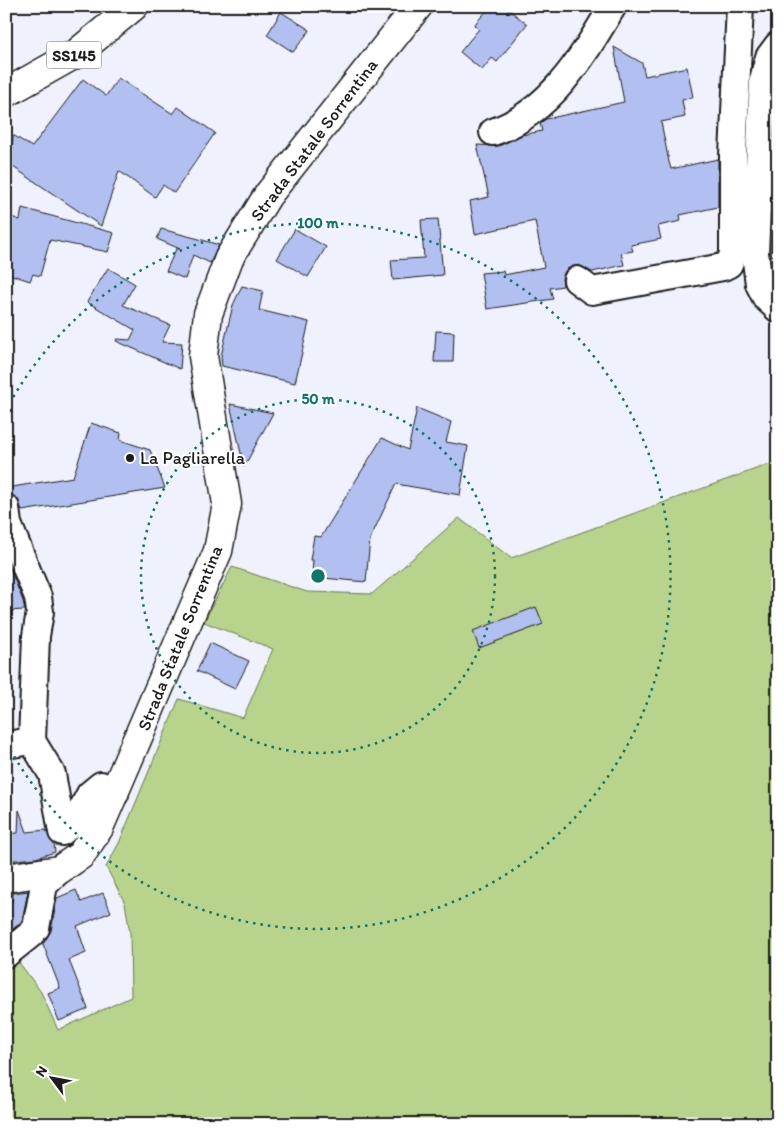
<svg xmlns="http://www.w3.org/2000/svg" width="784" height="1130" viewBox="0 0 784 1130" font-family="Itim,sans-serif">
	<style>
		.green { fill: #b8d38b; stroke: #6a7854 }
		.building { fill: #b1c0f0; stroke: #1c1c1c }
		.lines { fill: none; stroke-linecap: round; stroke-linejoin: round }
		.minor-casing { stroke: #1c1c1c; stroke-width: 30 }
		.major-casing { stroke: #1c1c1c; stroke-width: 31 }
		.minor { stroke: #fff; stroke-width: 26 }
		.major { stroke: #fff; stroke-width: 28 }
		.ring { fill: none; stroke: #0f766e; stroke-width: 2.5; stroke-dasharray: 2.5 5 }
		.poi-dot { fill: #1c1c1c; stroke: #fff; stroke-width: 2 }
		.labels { text-anchor: middle; stroke-width: 4; stroke-linejoin: round; paint-order: stroke }
		.shield { fill: #fff; stroke: #606060; stroke-width: 1 }
		.shield-label { font-size: 16px; font-weight: bold; fill: #1c1c1c }
		.street-label { font-size: 18px; fill: #1c1c1c; stroke: #fff }
		.poi-label { font-size: 18px; fill: #1c1c1c; stroke: #fff; text-anchor: start }
		.centre { fill: #0f766e; stroke: #fff; stroke-width: 2.5 }
		.ring-label { font-size: 15px; text-anchor: middle; font-weight: bold; fill: #0f766e; stroke: #fff; stroke-width: 4; stroke-linejoin: round; paint-order: stroke }
	</style>
	<rect width="100%" height="100%" fill="#eff2fc"/>
	<filter id="ink" filterUnits="userSpaceOnUse"><feTurbulence type="fractalNoise" baseFrequency=".02" numOctaves="2"/><feDisplacementMap in="SourceGraphic" scale="10" xChannelSelector="R" yChannelSelector="G"/><feConvolveMatrix kernelMatrix="1 2 1 2 8 2 1 2 1" color-interpolation-filters="sRGB"/></filter>
	<g filter="url(#ink)">
		<polygon class="green" points="778,461 778,1124 6,1124 6,968 18,961 41,992 58,1030 131,997 130,933 125,903 106,867 119,843 179,699 243,718 273,649 204,622 232,567 307,592 372,594 459,518 511,558"/>
		<g class="building">
			<polygon points="491,6 504,6 527,24 497,62 492,58 482,70 460,52 479,29 474,25"/>
			<polygon points="281,12 310,30 293,52 267,35"/>
			<polygon points="614,47 642,63 645,76 687,67 693,97 682,100 685,117 661,122 669,162 671,169 718,159 718,207 680,215 681,221 658,226 661,239 631,245 633,251 621,253 624,265 592,272 579,265 571,267 565,271 562,278 563,286 550,288 553,299 487,309 481,273 503,271 504,275 544,267 535,221 475,234 470,201 489,197 477,145 499,146 522,135 542,131 540,123 546,119 624,102"/>
			<polygon points="118,78 173,114 178,107 215,133 174,193 163,185 155,197 119,171 101,226 10,165 13,135 32,147 83,79 106,96"/>
			<polygon points="22,208 114,233 108,252 50,240 40,276 33,274 30,281 6,273 6,215 20,220"/>
			<polygon points="438,219 443,275 393,280 391,260 424,258 421,220"/>
			<polygon points="161,229 199,239 219,245 210,263 193,255 185,279 166,271 176,249 180,249 157,239"/>
			<polygon points="295,229 326,247 308,277 277,259"/>
			<polygon points="108,268 135,284 123,305 170,325 162,342 182,343 180,369 116,341 117,339 130,340 135,330 87,302"/>
			<polygon points="242,286 263,291 259,310 309,322 295,383 222,366 221,356 233,305"/>
			<polygon points="436,331 454,332 453,362 434,362"/>
			<polygon points="230,404 273,413 244,467"/>
			<polygon points="417,408 451,422 446,442 468,446 460,495 396,484 370,539 366,582 312,577 313,560 310,560 314,536 321,537 382,438 408,450"/>
			<polygon points="91,423 121,433 120,440 150,450 165,488 22,511 18,499 6,493 6,488 73,477"/>
			<polygon points="6,559 23,601 25,610 6,611"/>
			<polygon points="536,607 543,624 479,648 473,631"/>
			<polygon points="210,643 249,661 235,689 197,671"/>
			<polygon points="19,810 27,832 46,830 54,844 55,852 36,858 6,861 6,834 18,833"/>
			<polygon points="76,890 81,902 103,893 111,912 77,926 86,953 69,960 88,1009 59,1021 48,993 60,988 43,944 51,931 57,898"/>
			<polygon points="28,891 22,921 6,935 6,900 12,901 13,893"/>
		</g>
		<g class="lines">
			<defs>
				<g id="minor">
					<polyline points="778,45 769,57 763,80 755,253 759,284 766,298 778,309"/>
					<path d="M493 132C551 112 583 56 613 6"/>
					<polyline points="577,280 592,291 723,267 729,264 733,254 733,155 740,6"/>
					<polyline points="6,508 8,524 38,597 40,612 36,636 32,741 52,774 62,832 78,817 90,794 101,785 115,794"/>
					<polyline points="6,745 32,741"/>
					<polyline points="6,954 31,934 36,928 44,885 59,870"/>
				</g>
				<g id="major">
					<polyline points="6,93 77,53 134,6"/>
					<polyline points="6,878 59,870 81,855 99,828 218,551 227,504 203,356 208,314 229,258 268,195 418,6"/>
				</g>
			</defs>
			<use href="#minor" class="minor-casing"/>
			<use href="#major" class="major-casing"/>
			<use href="#minor" class="minor"/>
			<use href="#major" class="major"/>
		</g>
	</g>
	<g class="ring">
		<circle cx="318" cy="576" r="177"/>
		<path d="M6 410A353 353 0 1 1 6 742"/>
	</g>
	<circle class="poi-dot" cx="130" cy="458" r="5"/>
	<g class="labels">
		<rect class="shield" x="46.5" y="41.5" width="55" height="27" rx="4"/>
		<g class="shield-label">
			<text x="74" y="61">SS145</text>
		</g>
		<g class="street-label">
			<text transform="translate(314 140) rotate(-53)" y="6">Strada Statale Sorrentina</text>
			<text transform="translate(180 638) rotate(-68)" y="6">Strada Statale Sorrentina</text>
		</g>
		<g class="poi-label">
			<text x="140" y="464">La Pagliarella</text>
		</g>
	</g>
	<circle cx="318" cy="576" r="8" class="centre"/>
	<g class="ring-label">
		<text x="318" y="228">100 m</text>
		<text x="318" y="404">50 m</text>
	</g>
	<rect width="784" height="1130" fill="none" stroke="#fff" stroke-width="25"/>
	<rect x="12" y="12" width="759" height="1105" fill="none" stroke="#1c1c1c" stroke-width="2" filter="url(#ink)"/>
	<g transform="translate(52 1078) rotate(302)" stroke="#ffffff" stroke-width="4" paint-order="stroke">
	<path d="M0-4L9 19L0 12L-9 19Z" fill="#1c1c1c"/>
	<text y="-8" font-size="14" font-weight="bold" text-anchor="middle" fill="#1c1c1c">N</text>
	</g>
</svg>
